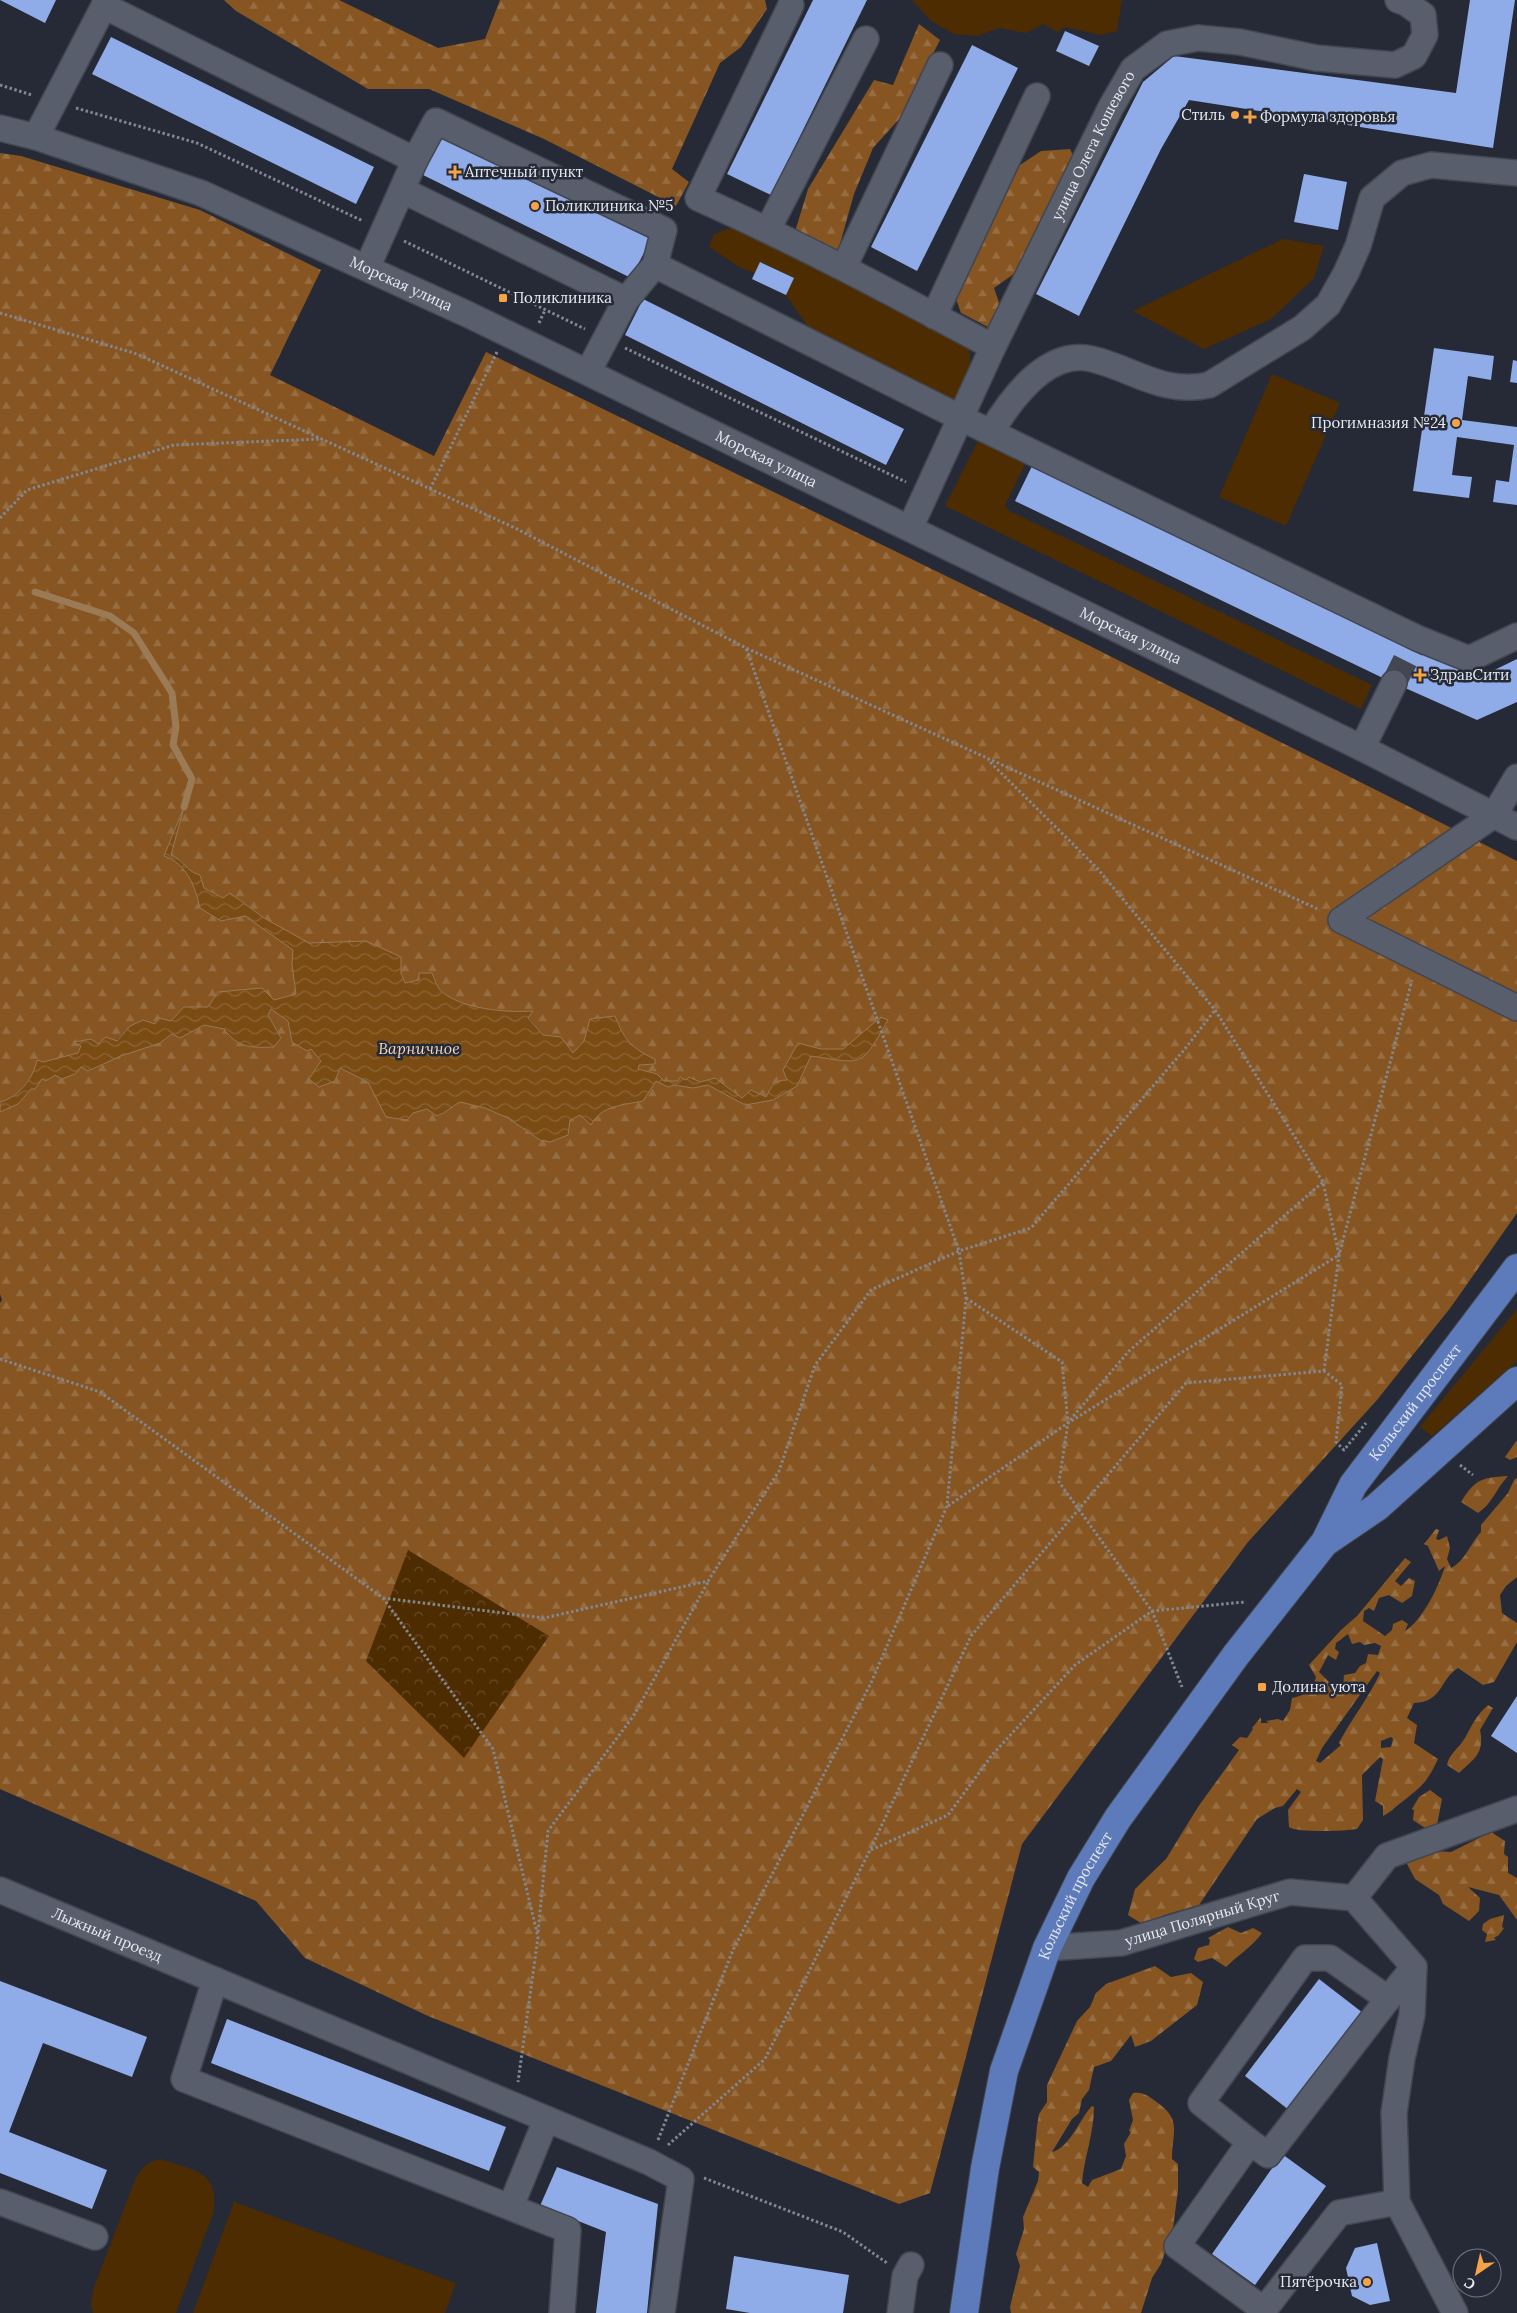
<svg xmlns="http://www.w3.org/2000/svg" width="1517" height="2313" viewBox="0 0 1517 2313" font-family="Lora,serif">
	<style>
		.grass { fill: #4e2c01 }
		.forest { fill: url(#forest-firs); fill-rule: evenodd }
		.park { fill: url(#park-crowns) }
		.water { fill: url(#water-waves); stroke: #9b7a56 }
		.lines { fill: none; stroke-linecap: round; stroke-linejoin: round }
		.stream { stroke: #9b7a56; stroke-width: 7 }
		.building { fill: #90ace8 }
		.minor-tunnel { stroke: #424752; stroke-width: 25; stroke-dasharray: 25 12; stroke-linecap: butt }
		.minor-casing { stroke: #424650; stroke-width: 28 }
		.major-casing { stroke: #424650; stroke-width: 30 }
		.path { stroke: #828790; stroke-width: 3; stroke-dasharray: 2.5 2.5; stroke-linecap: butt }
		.minor { stroke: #585e6b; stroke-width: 25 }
		.major { stroke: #5d7aba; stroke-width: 28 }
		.poi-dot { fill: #f6a247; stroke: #252a36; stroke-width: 2 }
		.labels { text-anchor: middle; stroke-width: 5; stroke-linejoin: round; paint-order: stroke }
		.poi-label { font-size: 15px; fill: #e5e9f0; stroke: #252a36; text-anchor: start }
		.street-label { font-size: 15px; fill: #e5e9f0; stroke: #252a36 }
		.water-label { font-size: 16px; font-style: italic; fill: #f5d7bc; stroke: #252a36 }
	</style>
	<defs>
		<pattern id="forest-firs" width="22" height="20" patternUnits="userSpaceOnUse" patternTransform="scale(1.25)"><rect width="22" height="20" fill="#865521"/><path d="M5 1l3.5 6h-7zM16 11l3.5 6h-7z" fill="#976d42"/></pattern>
		<pattern id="park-crowns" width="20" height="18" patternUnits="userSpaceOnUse" patternTransform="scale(1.25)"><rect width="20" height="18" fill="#4e2c01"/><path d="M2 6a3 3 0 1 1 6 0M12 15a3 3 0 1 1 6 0" fill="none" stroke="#674b26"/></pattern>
		<pattern id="water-waves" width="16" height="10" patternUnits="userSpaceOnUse" patternTransform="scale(1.25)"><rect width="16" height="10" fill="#7b4b14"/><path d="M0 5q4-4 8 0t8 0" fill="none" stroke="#8e6536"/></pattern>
	</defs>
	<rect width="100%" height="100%" fill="#252a36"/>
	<g class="grass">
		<polygon points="912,0 1122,0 1117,31 1101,35 1065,27 1058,32 1043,24 1026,33 999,28 977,36 954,34 931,21"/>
		<polygon points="737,226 897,304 969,349 971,368 954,402 813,334 786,295 794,278 761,262 755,273 741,268 709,247 714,234"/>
		<polygon points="1283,239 1324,246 1314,278 1271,319 1204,349 1133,311"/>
		<polygon points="1272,374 1340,403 1286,526 1219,497"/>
		<polygon points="979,439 1027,460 1005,505 1009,511 1372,685 1361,709 945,506"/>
		<polygon points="1517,1309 1517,1361 1432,1436 1420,1427"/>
		<path d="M161 2159C196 2172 220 2170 213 2214L176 2313H93L91 2302 94 2287 135 2180C142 2167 147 2162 161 2159Z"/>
		<polygon points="234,2202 456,2283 445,2313 193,2313"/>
	</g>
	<g class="forest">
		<polygon points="224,0 339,0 438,48 485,39 500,0 765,0 767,9 741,47 720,63 672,169 689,182 676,206 544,139 429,89 368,89 236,11"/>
		<polygon points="919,24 940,40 901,117 873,148 854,194 838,251 794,235 808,189 874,80 893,85"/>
		<polygon points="1070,149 1077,164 1018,271 994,288 1002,311 988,327 961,313 956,299 1020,165 1041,151"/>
		<path d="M0 153 21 156 200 210 321 270 270 375 434 456 486 352 1090 646 1517 861V1213L1451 1307 1377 1400 1248 1542 1022 1844 930 2193 899 2204 428 2016 305 1958 256 1901 0 1789V1303L2 1300 0 1294V1112L18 1104 31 1089H35L42 1079 46 1081 55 1075 62 1079 75 1074 81 1067 89 1071 121 1056 160 1043 172 1034 180 1038 204 1025 224 1029C238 1048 251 1048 274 1047L281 1038 268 1014 271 1009 288 1021 292 1042 307 1051 311 1049 321 1061 309 1079 319 1087 335 1081 340 1068 368 1082 386 1117 407 1120 413 1113 428 1109 438 1116C446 1113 452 1106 460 1102L485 1108 508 1118 540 1140 550 1142 568 1135 570 1120 580 1115 591 1124C601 1105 624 1105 643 1101L656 1081 668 1087 674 1085 693 1088 708 1085 745 1105 773 1100 797 1086 811 1055C865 1065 860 1067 888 1020L881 1018 843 1049H821L798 1043 783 1070 788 1080C774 1080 771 1086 767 1097L751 1090 742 1098 715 1078 700 1082 690 1078 686 1080 680 1077 678 1081H664L657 1074 638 1069 639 1065 655 1064V1059C631 1048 625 1041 615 1016L590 1019 584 1041 573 1053 561 1037 543 1035 528 1017 532 1011C507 1013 461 1009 441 991 437 987 434 978 432 973H419V980L405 983 401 973V957L366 942 309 944 264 918 230 893 223 898 204 888 200 875C185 871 185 860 171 855L182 811 164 856C187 864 195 886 200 908L221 921 245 916 294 950 292 964 296 994 274 1000 262 988 218 992 208 1007H184L171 1021 159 1018 155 1024 143 1020 130 1026 116 1041 106 1037 98 1044 90 1039 75 1042 81 1046 79 1053 43 1062 38 1060C32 1079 19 1097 0 1102Z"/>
		<polygon points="1517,1440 1517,1457 1510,1460 1505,1457"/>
		<path d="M1508 1476C1495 1490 1493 1503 1478 1513L1461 1502C1476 1478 1482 1478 1508 1476Z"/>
		<path d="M1517 1478V1577L1506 1586 1500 1595 1502 1613 1517 1623V1642L1494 1682 1483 1685 1458 1668C1439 1680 1443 1702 1414 1703L1407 1718 1417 1725 1414 1743 1438 1759C1426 1784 1423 1785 1402 1802 1395 1807 1391 1812 1383 1816V1806L1375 1801 1383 1759 1380 1757 1362 1775 1363 1820 1357 1829C1346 1831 1297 1833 1289 1827L1288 1810 1301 1792 1297 1789 1283 1806 1275 1808 1257 1819 1199 1905 1164 1915 1147 1927 1128 1915 1135 1889 1166 1859 1198 1807 1239 1750 1232 1745 1240 1737 1247 1738 1253 1729 1252 1728 1261 1717V1723H1269L1266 1721 1278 1719 1283 1721 1290 1710 1292 1698C1306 1695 1312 1691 1316 1677L1309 1665 1341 1630 1357 1616 1405 1558 1411 1562 1395 1581 1401 1586 1409 1578 1415 1581 1412 1596 1402 1603 1389 1595 1379 1598 1374 1611 1369 1608 1364 1611 1363 1621 1385 1636 1392 1630 1393 1624 1402 1620 1408 1624 1405 1631C1423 1620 1439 1586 1445 1566L1439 1571 1428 1546 1424 1544 1436 1529 1439 1530 1436 1539 1439 1540 1447 1536 1450 1548 1447 1559 1451 1568C1466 1560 1470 1544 1481 1532V1525L1508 1493 1514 1480ZM1348 1634 1352 1644 1360 1642 1364 1645 1375 1643 1381 1646 1378 1655 1368 1654 1366 1663 1360 1666 1355 1673 1344 1675 1343 1688 1340 1693 1319 1672 1328 1655 1336 1660 1339 1652 1335 1649 1336 1643ZM1377 1671 1380 1673C1369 1698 1351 1719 1339 1743L1341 1745 1320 1763 1316 1761 1322 1748ZM1391 1737 1393 1739 1391 1747 1381 1748V1741Z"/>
		<path d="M1488 1705 1493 1708 1480 1730C1485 1753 1474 1759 1459 1773L1447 1765C1449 1754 1459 1748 1465 1738 1473 1724 1475 1717 1488 1705Z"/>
		<polygon points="1430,1790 1442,1799 1437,1825 1428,1830 1413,1820 1414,1810 1412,1809 1419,1797"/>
		<polygon points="1491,1832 1505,1841 1504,1854 1508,1857 1508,1873 1517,1878 1517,1920 1499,1895 1468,1887 1480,1898 1479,1911 1469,1921 1443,1904 1439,1895 1415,1879 1406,1862 1434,1851 1451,1852"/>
		<polygon points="1504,1915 1502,1927 1504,1928 1499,1935 1494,1938 1496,1940 1485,1942 1487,1934 1482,1930 1483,1924 1490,1919"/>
		<path d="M1228 1927 1241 1933 1253 1928 1262 1933C1252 1947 1238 1955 1226 1967L1212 1958 1198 1962 1194 1959 1198 1948 1209 1945 1210 1940 1208 1938Z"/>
		<path d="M1155 1966 1171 1977 1191 1973 1203 1982 1197 2005 1151 2041 1135 2047 1131 2035 1111 2061 1094 2067 1089 2090 1082 2099 1079 2113 1072 2119 1052 2152C1070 2148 1080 2118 1092 2106L1094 2107C1094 2133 1084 2158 1082 2183L1088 2187 1092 2180 1121 2169 1126 2156 1124 2144 1131 2132 1129 2131 1133 2120 1129 2100 1133 2093C1143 2092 1147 2095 1155 2101 1183 2120 1172 2130 1172 2159L1178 2164V2190L1173 2228 1161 2264 1152 2278 1141 2313H1011L1010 2307 1020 2266 1016 2254 1024 2229 1023 2217 1038 2181 1039 2172 1033 2167 1037 2126 1039 2114 1047 2102V2085L1077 2021 1090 2007 1096 1993 1106 1984Z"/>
	</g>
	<polygon class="park" points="408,1550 549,1636 464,1758 366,1661"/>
	<path class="water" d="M184 807 171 855C184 860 185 871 200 875L204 888 223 898 230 893 264 918 309 943 366 941 401 957V973L405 983 419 980V973H432C434 978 437 987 441 991 461 1009 507 1013 533 1011L528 1018 543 1035 561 1037 573 1053 584 1041 590 1019 615 1016C625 1041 631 1048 655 1059V1064L639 1065 638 1069 657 1074 664 1081H678L680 1077 686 1080 689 1077 700 1082 715 1078 742 1098 751 1090 766 1097C772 1086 774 1080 787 1080L783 1070 798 1043 821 1049H843L881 1017 888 1020C860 1068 865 1064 811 1056L797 1086 773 1100 745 1105 708 1085 693 1088 674 1085 668 1087 656 1081 643 1101C624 1105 601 1105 591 1125L580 1115 570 1120 568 1135 550 1142 540 1140 508 1118 485 1108 460 1102C452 1106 446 1113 437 1116L427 1109 413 1113 407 1120 386 1117 368 1082 340 1068 335 1081 319 1087 309 1079 321 1061 311 1049 307 1051 292 1042 288 1021 271 1009 268 1015 281 1038 274 1047C251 1048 238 1048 224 1029L204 1025 180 1038 172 1034 160 1043 121 1056 88 1071 81 1067 75 1074 62 1079 55 1075 46 1081 42 1079 35 1089H31L18 1104 0 1112V1102C19 1097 33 1079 37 1060L43 1062 78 1053 81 1046 74 1042 91 1039 98 1044 106 1037 117 1041 130 1026 143 1020 155 1024 159 1018 171 1021 184 1007H208L218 992 262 988 274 1000 296 994 292 964 293 950 245 916 221 921 200 908C195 886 187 864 164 856Z"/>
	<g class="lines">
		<polyline class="stream" points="35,592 110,616 134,633 172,693 176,727 173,745 192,779 184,807"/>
	</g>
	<g class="building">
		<polygon points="0,0 56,0 45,23"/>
		<polygon points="813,0 867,0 771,195 727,174"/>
		<polygon points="1470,0 1515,0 1493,148 1189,100 1161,149 1079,316 1036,294 1143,82 1174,56 1456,93"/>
		<polygon points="1065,31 1099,46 1089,66 1056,51"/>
		<polygon points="111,37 374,167 356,204 92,74"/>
		<polygon points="972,45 1018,68 917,271 871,247"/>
		<polygon points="438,134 651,239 631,278 419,173"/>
		<polygon points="1304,174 1347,182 1338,230 1294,222"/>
		<polygon points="760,262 794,278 786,295 752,279"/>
		<polygon points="643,299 904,429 886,465 625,335"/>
		<polygon points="1434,348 1494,356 1491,380 1468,376 1462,420 1517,427 1517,505 1493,502 1496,480 1509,482 1514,445 1457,437 1452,475 1472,477 1469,498 1413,491"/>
		<polygon points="1513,360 1517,361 1517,383 1510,382"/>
		<polygon points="1034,462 1480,677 1517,659 1517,702 1477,720 1385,679 1015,501"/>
		<polygon points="1517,1696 1517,1753 1491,1736"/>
		<polygon points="1319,1979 1363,2013 1289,2110 1245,2076"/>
		<polygon points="0,1981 147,2037 132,2077 43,2043 9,2132 107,2170 92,2209 0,2173"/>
		<polygon points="227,2019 506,2127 489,2171 211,2063"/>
		<polygon points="1282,2154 1326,2186 1255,2285 1212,2254"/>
		<polygon points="557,2167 658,2204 647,2313 596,2313 606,2232 540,2206"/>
		<polygon points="1377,2243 1390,2301 1370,2305 1352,2296 1346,2268 1355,2248"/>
		<polygon points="734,2256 849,2275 843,2313 750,2313 726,2309"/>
	</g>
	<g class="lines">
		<polyline class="minor-tunnel" points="1394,683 1413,645"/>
		<defs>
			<g id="minor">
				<path d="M791 5 698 198C799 243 896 295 993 347"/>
				<polyline points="104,6 415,160"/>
				<path id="s1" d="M0 128 36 137 201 193 467 314 1362 748 1517 827"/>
				<polyline points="36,137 107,0"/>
				<polyline points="402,190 626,300"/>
				<polyline points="768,229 866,39"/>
				<polyline points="655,265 961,418 1417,638 1469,659 1517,636"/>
				<polyline points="844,267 940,65"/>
				<polyline points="367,268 415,160 436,121 664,230 655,265 626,300 588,372"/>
				<polyline points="934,316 1037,96"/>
				<path d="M991 432C1011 399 1047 348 1092 359 1134 369 1162 395 1209 385L1302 328 1328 305 1346 273 1358 246 1372 198 1402 173 1431 165 1517 173"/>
				<path id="s2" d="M910 528 993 347 1111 107 1133 69 1167 44 1198 38 1240 42 1316 58 1395 65 1414 56 1425 35 1423 15 1406 3 1398 0"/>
				<polyline points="1362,748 1394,683"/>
				<polyline points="1517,777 1494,815 1341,920 1517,1008"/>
				<path id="s3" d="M0 1890 649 2162 681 2179 662 2313"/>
				<polyline points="1354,1898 1387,1856 1517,1809"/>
				<path id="s4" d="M1047 1948 1121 1943 1290 1892 1354 1898 1414 1967 1412 2015 1402 2058 1394 2113 1397 2202 1455 2313"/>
				<polyline points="215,1980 184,2079 568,2230 562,2313"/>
				<polyline points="1250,2142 1268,2155 1388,1999"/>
				<polyline points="0,2202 95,2237"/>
				<polyline points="1397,2202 1339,2213 1264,2310 1177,2246 1250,2142 1201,2103 1305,1958 1330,1958 1388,1999 1414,1967"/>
				<polyline points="511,2206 546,2120"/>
				<polyline points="900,2313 905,2276 911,2265"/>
			</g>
			<g id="major">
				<polyline points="1327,1541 1377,1507 1517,1381"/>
				<path id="s5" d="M964 2313 985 2168 1004 2071 1047 1948 1081 1878 1118 1818 1236 1655 1325 1542 1353 1485 1517 1268"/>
			</g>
		</defs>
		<use href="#minor" class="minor-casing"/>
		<use href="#major" class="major-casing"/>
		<g class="path">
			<polyline points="0,85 32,95"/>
			<polyline points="76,108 197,143 363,221"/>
			<polyline points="404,241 585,329"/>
			<polyline points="0,313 137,354 515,528 746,648 1320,910"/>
			<polyline points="539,323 545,310"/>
			<polyline points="625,348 906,482"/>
			<polyline points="430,489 497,352"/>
			<polyline points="0,518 27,490 174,445 321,439"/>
			<polyline points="966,1298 1062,1362 1068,1423 1059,1482 1152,1611 1182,1687"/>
			<polyline points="0,1359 100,1392 383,1598 493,1749 538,1937 518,2082"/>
			<polyline points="1324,1371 1339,1255 1412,980"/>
			<polyline points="1070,1420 1129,1351 1323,1182"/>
			<polyline points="1460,1465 1473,1475"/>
			<polyline points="948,1506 1068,1423 1339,1255 1323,1182 1215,1010 1097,868 988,760"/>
			<polyline points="383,1598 544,1618 708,1581 779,1471 815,1365 871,1290 959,1251 1031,1228 1184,1050 1215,1010"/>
			<polyline points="871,1850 948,1815 992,1755 1075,1665 1152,1611 1245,1602"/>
			<polyline points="538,1932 548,1831 634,1715 708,1582"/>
			<polyline points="658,2140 733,1950 871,1683 947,1506 966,1298 959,1251 746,648"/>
			<polyline points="668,2145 765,2059 870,1850 971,1636 1186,1383 1324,1371 1342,1385 1336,1442 1344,1450 1366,1423"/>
			<polyline points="704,2178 843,2232 887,2263"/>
		</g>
		<use href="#minor" class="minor"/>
		<use href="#major" class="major"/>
	</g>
	<g class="poi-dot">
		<circle cx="1235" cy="115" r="5"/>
		<path d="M1247.5 109.5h5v5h5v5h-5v5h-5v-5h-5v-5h5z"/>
		<path d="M452.5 164.5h5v5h5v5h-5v5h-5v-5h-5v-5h5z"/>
		<circle cx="535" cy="206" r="5"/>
		<rect x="498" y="293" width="10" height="10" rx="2.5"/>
		<circle cx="1456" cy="423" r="5"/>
		<path d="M1417.5 667.5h5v5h5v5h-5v5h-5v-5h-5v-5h5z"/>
		<rect x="1257" y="1682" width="10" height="10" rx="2.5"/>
		<circle cx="1367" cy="2282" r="5"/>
	</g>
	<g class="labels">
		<g class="poi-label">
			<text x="1225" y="120" text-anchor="end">Стиль</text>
			<text x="1260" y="122">Формула здоровья</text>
			<text x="465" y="177">Аптечный пункт</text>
			<text x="545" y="211">Поликлиника №5</text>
			<text x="513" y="303">Поликлиника</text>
			<text x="1446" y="428" text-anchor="end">Прогимназия №24</text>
			<text x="1430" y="680">ЗдравСити</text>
			<text x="1272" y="1692">Долина уюта</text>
			<text x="1357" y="2287" text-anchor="end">Пятёрочка</text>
		</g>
		<g class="street-label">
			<text dy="5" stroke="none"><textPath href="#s2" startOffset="424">улица Олега Кошевого</textPath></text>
			<text dy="5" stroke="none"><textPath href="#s1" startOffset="431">Морская улица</textPath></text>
			<text dy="5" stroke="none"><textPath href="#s1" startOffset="836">Морская улица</textPath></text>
			<text dy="5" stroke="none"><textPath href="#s1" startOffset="1241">Морская улица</textPath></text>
			<text dy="5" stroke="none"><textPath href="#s5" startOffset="1036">Кольский проспект</textPath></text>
			<text dy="5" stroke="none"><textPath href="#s5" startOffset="435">Кольский проспект</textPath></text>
			<text dy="5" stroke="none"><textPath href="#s4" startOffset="159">улица Полярный Круг</textPath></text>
			<text dy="5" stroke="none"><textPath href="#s3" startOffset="116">Лыжный проезд</textPath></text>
		</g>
		<g class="water-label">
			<text x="419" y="1054">Варничное</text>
		</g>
	</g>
	<g transform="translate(1477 2273) rotate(214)"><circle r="24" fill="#252a36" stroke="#727680"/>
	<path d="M0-4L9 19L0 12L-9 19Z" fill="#f6a247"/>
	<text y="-8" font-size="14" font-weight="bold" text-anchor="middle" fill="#e5e9f0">С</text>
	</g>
</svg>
